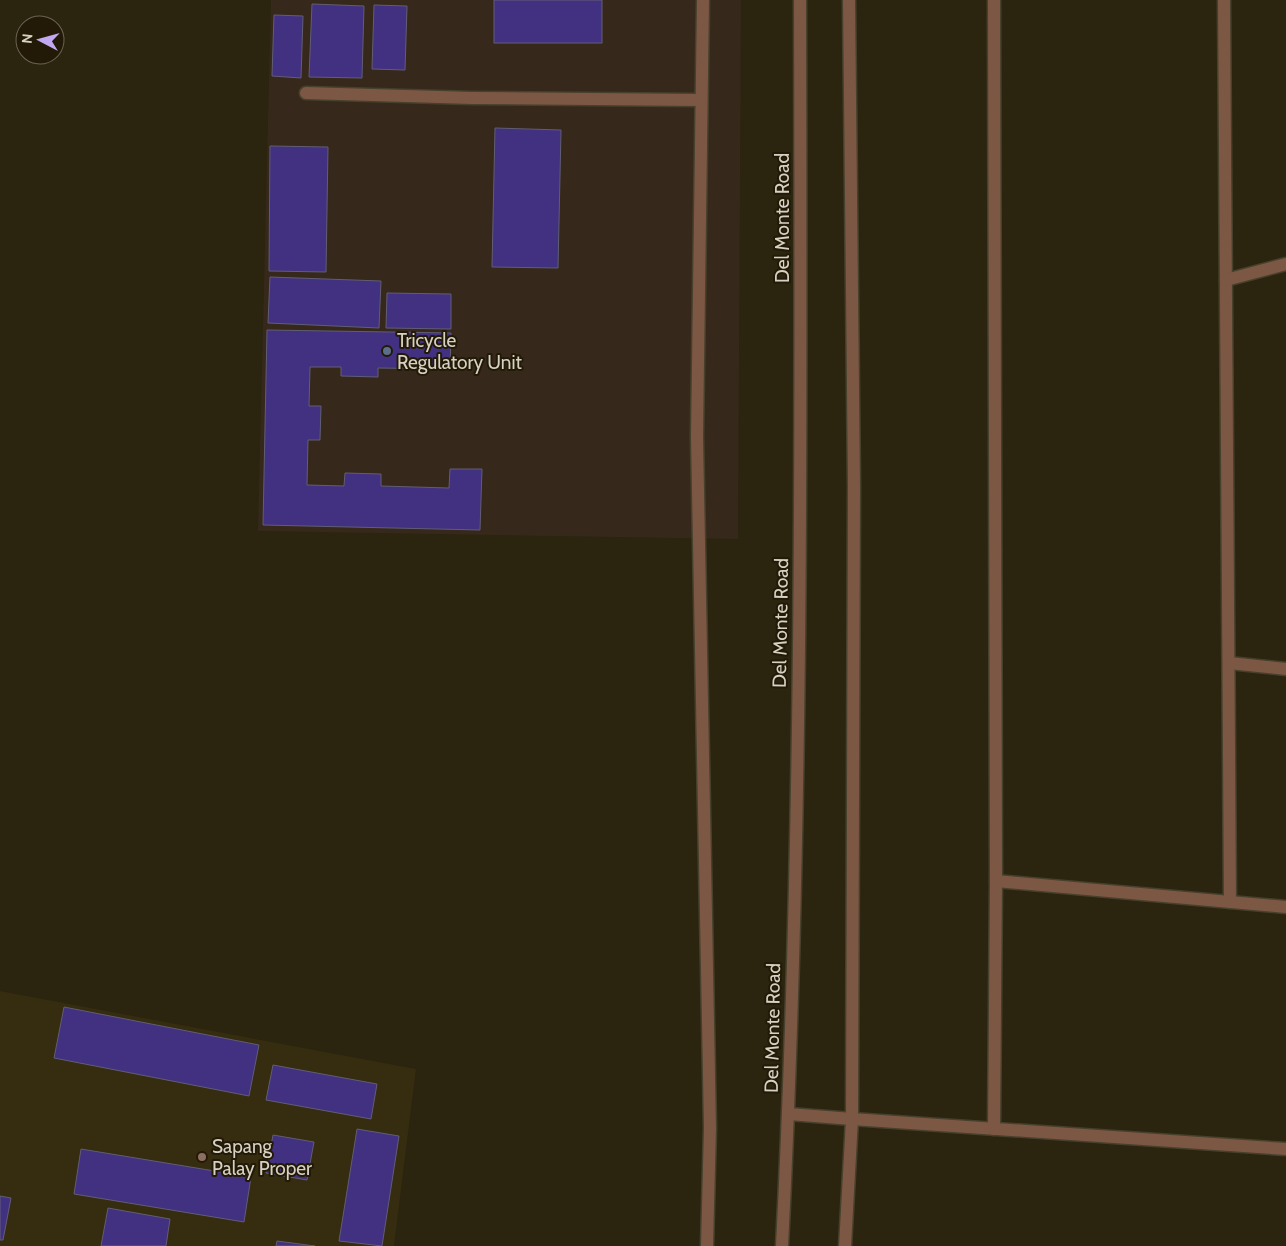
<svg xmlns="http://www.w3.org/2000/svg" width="1286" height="1246" viewBox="0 0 1286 1246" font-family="Cabin,sans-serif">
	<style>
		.commercial { fill: #36291c }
		.built { fill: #362c0f }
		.building { fill: #423081; stroke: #605e74 }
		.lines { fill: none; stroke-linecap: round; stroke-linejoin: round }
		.service-casing { stroke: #46402c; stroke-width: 15 }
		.minor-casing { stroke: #46402c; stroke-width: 15 }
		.service { stroke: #7c5743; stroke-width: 12 }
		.minor { stroke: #7c5743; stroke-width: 12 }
		.service-dot { fill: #5c6f8a; stroke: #221a06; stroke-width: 2 }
		.education-dot { fill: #8d6e63; stroke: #221a06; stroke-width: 2 }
		.labels { text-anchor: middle; stroke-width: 4; stroke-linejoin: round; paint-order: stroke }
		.street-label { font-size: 19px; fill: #d6d1c4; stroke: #221a06 }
		.poi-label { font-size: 19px; fill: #d6d1c4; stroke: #221a06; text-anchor: start }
	</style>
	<rect width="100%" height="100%" fill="#2b240f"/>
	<polygon class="commercial" points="271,0 741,0 738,539 258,531"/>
	<polygon class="built" points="0,991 416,1069 394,1246 0,1246"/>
	<g class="building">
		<rect x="494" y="0" width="108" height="43"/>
		<polygon points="312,4 364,6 362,78 309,77"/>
		<polygon points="374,5 407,6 405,70 372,69"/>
		<polygon points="274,15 303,16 301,78 272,76"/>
		<polygon points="495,128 561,130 558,268 492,267"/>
		<polygon points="270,146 328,147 326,272 269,271"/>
		<polygon points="270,277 381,281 379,328 268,323"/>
		<polygon points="387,293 451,294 451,329 386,328"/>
		<polygon points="267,330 451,333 450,369 378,368 378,377 341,376 341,367 310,367 309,406 321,406 320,440 308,440 307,485 344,486 345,473 381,474 381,486 449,488 450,469 482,469 480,530 263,525"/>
		<polygon points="64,1007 259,1045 249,1096 54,1058"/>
		<polygon points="273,1065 377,1084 371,1119 266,1100"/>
		<polygon points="357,1129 399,1136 382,1246 339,1241"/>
		<polygon points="273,1135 314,1142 307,1180 266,1173"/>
		<polygon points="81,1149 251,1177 244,1222 74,1194"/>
		<polygon points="0,1196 11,1198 3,1240 0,1240"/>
		<polygon points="108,1208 170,1219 166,1246 101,1246"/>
		<polygon points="277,1241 315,1246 276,1246"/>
	</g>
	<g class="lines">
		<defs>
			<g id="service">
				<polyline points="703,0 697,437 710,1128 707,1246"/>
				<polyline points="1224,0 1230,902"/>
				<polyline points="306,93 472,98 700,100"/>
				<polyline points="1226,280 1286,264"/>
				<polyline points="1229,663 1286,669"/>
				<polyline points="996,881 1286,907"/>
				<polyline points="852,1119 1286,1149"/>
				<polyline points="994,1129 996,881 994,0"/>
			</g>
			<g id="minor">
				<polyline points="789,1114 852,1119"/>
				<path d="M782 1246C803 831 801 415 800 0"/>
				<polyline points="845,1246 852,1119 854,486 849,0"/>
			</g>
		</defs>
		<use href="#service" class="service-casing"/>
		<use href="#minor" class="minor-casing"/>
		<use href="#service" class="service"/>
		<use href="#minor" class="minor"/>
	</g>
	<circle class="service-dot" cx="387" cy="351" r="5"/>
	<circle class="education-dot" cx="202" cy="1157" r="5"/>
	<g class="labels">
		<g class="street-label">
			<text transform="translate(782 218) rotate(-90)" y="7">Del Monte Road</text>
			<text transform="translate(780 623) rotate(-89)" y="7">Del Monte Road</text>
			<text transform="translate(772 1028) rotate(-89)" y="7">Del Monte Road</text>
		</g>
		<g class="poi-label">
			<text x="397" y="347">Tricycle<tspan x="397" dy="22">Regulatory Unit</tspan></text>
			<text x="212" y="1153">Sapang<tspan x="212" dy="22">Palay Proper</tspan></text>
		</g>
	</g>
	<g transform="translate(40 40) rotate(276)"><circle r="24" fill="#221a06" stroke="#6a6352"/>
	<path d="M0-4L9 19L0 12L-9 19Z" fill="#c2a7f2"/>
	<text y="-8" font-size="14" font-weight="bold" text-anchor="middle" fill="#d6d1c4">N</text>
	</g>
</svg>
